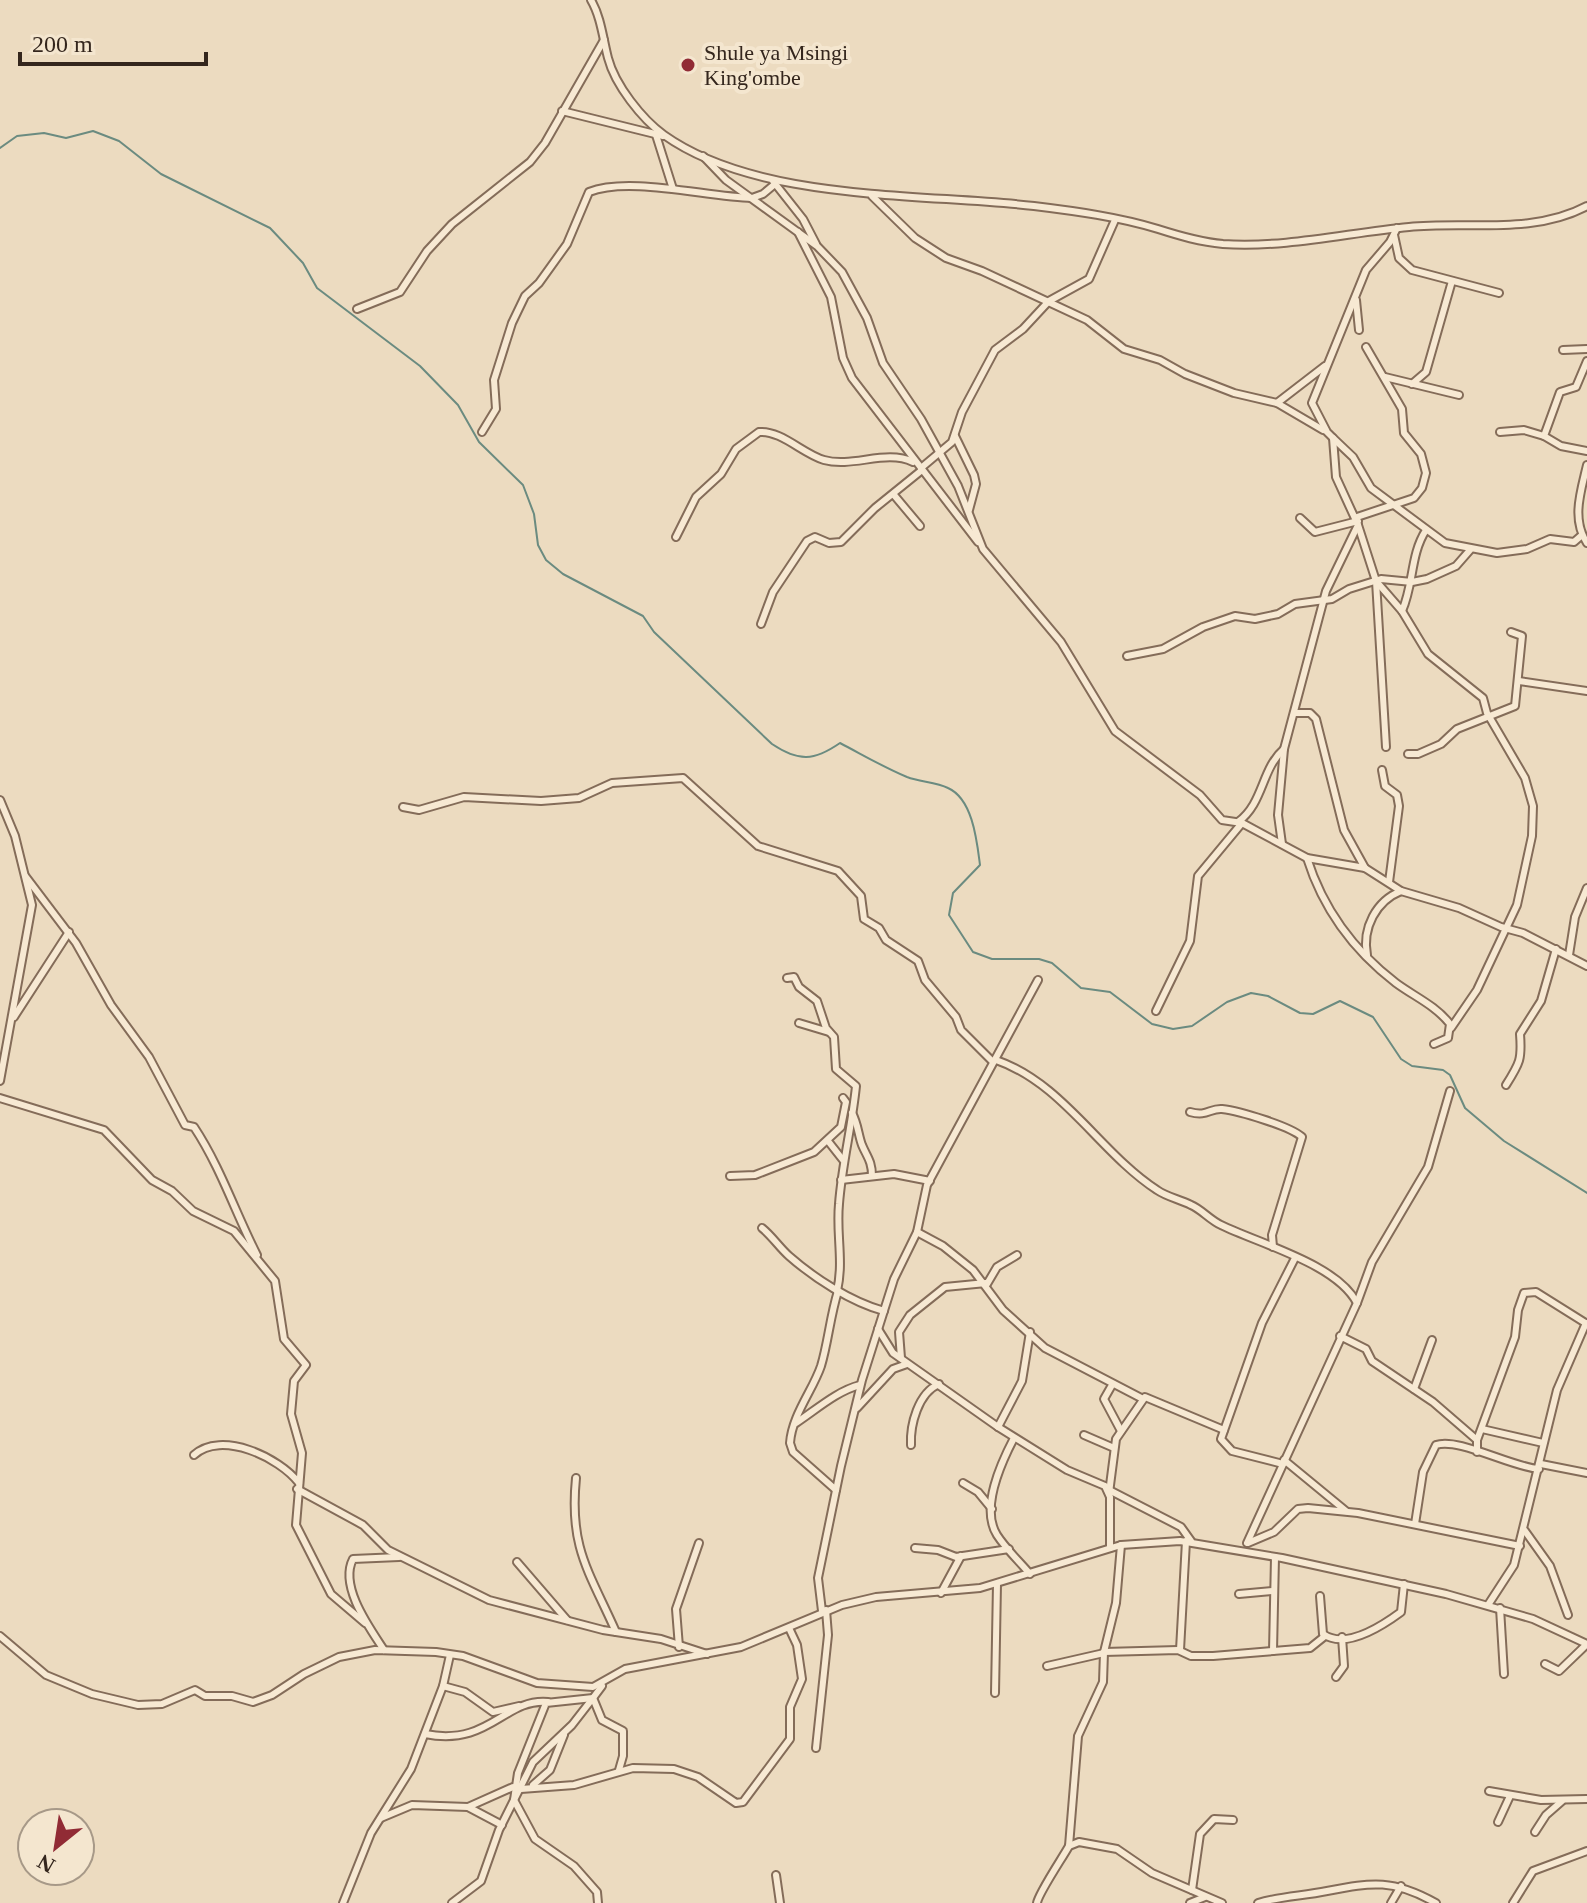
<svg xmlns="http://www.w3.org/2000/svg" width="1587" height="1903" viewBox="0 0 1587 1903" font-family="'Times New Roman',serif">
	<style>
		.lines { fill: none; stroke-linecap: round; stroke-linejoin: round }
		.stream { stroke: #6b8b80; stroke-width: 2 }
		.street-casing { stroke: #846c59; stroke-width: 10 }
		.street { stroke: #f7e9d3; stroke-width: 6 }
		.poi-dot { fill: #912b35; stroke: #f4e6cf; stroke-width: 3 }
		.labels { text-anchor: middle; stroke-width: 8; stroke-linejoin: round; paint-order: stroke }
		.poi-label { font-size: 22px; fill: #34261d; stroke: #f4e6cf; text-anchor: start }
	</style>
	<rect width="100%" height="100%" fill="#ecdbc0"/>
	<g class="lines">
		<path class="stream" d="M0 148 17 136 44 133 66 138 93 131 119 141 161 174 270 228 303 263 317 288 420 366 458 405 479 442 523 485 534 514 538 545 546 560 563 574 643 616 654 632 772 744C799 762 814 761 840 743 863 755 883 767 907 777 920 782 936 782 948 788 973 799 977 842 980 865L953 893 949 915 973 952 992 959H1039L1052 963 1081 988 1110 992 1152 1024 1173 1029 1192 1026 1227 1002 1251 993 1268 996 1300 1013 1313 1014 1340 1001 1373 1017 1401 1059 1412 1066 1443 1070 1450 1075 1465 1108 1504 1141 1587 1193"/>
		<defs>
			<g id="street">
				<path d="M591 0C601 17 603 39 608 58 615 85 642 119 664 135 758 202 923 193 1034 206 1075 211 1119 217 1158 229 1180 236 1200 242 1223 244 1287 248 1346 233 1409 227 1467 221 1533 235 1587 206"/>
				<polyline points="562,111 663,136"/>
				<polyline points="656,135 673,189"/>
				<polyline points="703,156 726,180 817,246 842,272 867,318 883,363 921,419 958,486 983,549 1061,642 1115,731 1200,795 1222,820 1242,823 1307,858 1365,868 1401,891 1459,908 1501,927 1523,933 1587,966"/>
				<polyline points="773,181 803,219 816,244"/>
				<polyline points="872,196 915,238 946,258 982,271 1087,320 1124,349 1160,360 1185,374 1234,393 1277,403 1323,430"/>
				<polyline points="798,232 831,297 843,358 852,378 978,542"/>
				<polyline points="1394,235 1399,258 1412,270 1499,293"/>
				<polyline points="1356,300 1359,330"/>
				<polyline points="357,309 400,292 427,251 452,224 530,162 545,143 604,40"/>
				<polyline points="1563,350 1587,349"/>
				<polyline points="1587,361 1576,387 1560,392 1544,436 1561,446 1587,451"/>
				<polyline points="1385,377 1459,395"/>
				<polyline points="1412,384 1426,372 1452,281"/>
				<polyline points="1277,403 1325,366"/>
				<path d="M482 432 496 409 494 380 512 323 525 296 539 283 567 244 589 192C629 176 707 197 752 198L763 194 775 184"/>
				<polyline points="1500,432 1524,430 1544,436"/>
				<polyline points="955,436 974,475 976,484 969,510"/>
				<polyline points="1333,438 1353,457 1371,488 1445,543 1497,553 1527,549 1550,539 1574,542 1582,535"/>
				<path d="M1587 465C1581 491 1571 519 1587 543"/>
				<polyline points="921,468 952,442 962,412 995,350 1023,329 1049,301 1089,279 1115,220"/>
				<polyline points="894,495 920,526"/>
				<polyline points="1357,517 1414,498 1422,488 1426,473 1421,454 1404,433 1402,409 1366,347"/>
				<polyline points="1300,518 1315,532 1358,521"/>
				<polyline points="1358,525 1376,581 1402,611 1428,654 1483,698 1487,713 1525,778 1533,806 1532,836 1517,905 1477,990 1451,1028"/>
				<path d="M676 537 696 497 721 474 736 449 759 432C781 430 803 454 824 460 853 468 886 449 913 462"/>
				<polyline points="1376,581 1386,747"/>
				<path d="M1402 611C1414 584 1410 555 1426 530"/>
				<polyline points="761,624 773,592 807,541 815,537 829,543 841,542 875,508 922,470"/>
				<polyline points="1127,656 1163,649 1203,627 1235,616 1255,619 1278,614 1295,604 1332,599 1349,589 1381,579 1412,582 1427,579 1456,566 1470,550"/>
				<polyline points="1519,681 1587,691"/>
				<polyline points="1295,713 1310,713 1316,719 1344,830 1365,868"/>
				<polyline points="1408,754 1418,754 1441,744 1457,729 1515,706 1522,636 1511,632"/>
				<polyline points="1382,770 1385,786 1397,795 1399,806 1389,882"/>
				<polyline points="0,800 15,836 32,905 0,1081"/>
				<polyline points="403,807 419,810 464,797 541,801 579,798 612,783 683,778 758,846 838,871 861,896 864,919 879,928 886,940 918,961 925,980 956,1017 961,1030 992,1061"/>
				<path d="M1238 822C1264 803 1261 769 1284 749"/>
				<polyline points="1282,844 1278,815 1284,749 1326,591 1358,525 1336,477 1333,438 1327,432 1312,403 1366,270 1390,242 1397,228"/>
				<path d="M1307 858C1323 909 1353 950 1396 983 1415 997 1435 1005 1450 1024L1448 1038 1434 1044"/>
				<path d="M26 877 76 943 111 1005 149 1057 185 1125 194 1127C221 1168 235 1212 257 1255"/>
				<path d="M1367 955C1362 928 1376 901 1401 891"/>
				<polyline points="1569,955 1575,917 1587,888"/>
				<path d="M787 978 794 977 799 987 817 1001 826 1028 834 1037 836 1069 856 1086C852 1126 842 1164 839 1204 836 1234 844 1261 837 1291"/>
				<polyline points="1156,1011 1190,941 1198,876 1242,823"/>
				<polyline points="14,1017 69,932"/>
				<polyline points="799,1023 829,1032"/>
				<path d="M996 1060C1063 1083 1100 1153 1157 1190 1167 1197 1179 1199 1191 1205 1201 1209 1210 1220 1221 1225 1260 1244 1337 1264 1357 1303"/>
				<path d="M1506 1085C1520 1063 1522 1059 1520 1034L1541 1001 1556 949"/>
				<polyline points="0,1098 104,1130 152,1180 172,1191 193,1211 234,1231 275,1281 284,1339 306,1365 294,1381 291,1414 302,1453 296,1525 331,1594 365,1623"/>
				<path d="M1190 1112C1207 1117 1210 1108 1222 1109 1239 1111 1290 1126 1302 1137L1272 1235 1273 1247"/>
				<path d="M852 1113C858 1124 858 1134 862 1145 867 1157 872 1161 872 1176"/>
				<polyline points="828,1141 843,1160"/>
				<polyline points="730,1176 755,1175 814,1152 841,1127 846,1102 843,1098"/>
				<polyline points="841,1180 894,1174 930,1181"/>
				<path d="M762 1228C772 1236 779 1247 789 1256 814 1278 851 1302 884 1311"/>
				<polyline points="917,1232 943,1246 973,1270 1003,1310 1045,1348 1143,1399"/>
				<polyline points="987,1284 997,1267 1017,1255"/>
				<polyline points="878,1329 893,1353 998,1427 1067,1470 1105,1486 1110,1497 1110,1548"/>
				<polyline points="1340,1336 1366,1349 1372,1361 1433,1402 1477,1440"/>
				<polyline points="901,1358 899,1332 910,1315 945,1287 986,1283"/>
				<polyline points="1112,1385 1104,1399 1121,1431"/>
				<polyline points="1414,1389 1432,1340"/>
				<polyline points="857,1408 893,1369 907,1364"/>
				<path d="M796 1423C817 1409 837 1391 860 1385"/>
				<polyline points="998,1427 1022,1381 1030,1332"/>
				<polyline points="1482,1429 1543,1443"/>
				<polyline points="1084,1435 1114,1448"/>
				<path d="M1014 1438C1001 1463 980 1508 997 1535 1006 1549 1019 1561 1030 1574"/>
				<path d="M911 1445C910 1425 918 1393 939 1384"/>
				<polyline points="1477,1452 1477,1440 1515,1337 1518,1310 1524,1293 1536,1292 1587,1324"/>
				<path d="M194 1455C221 1430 279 1457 299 1483"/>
				<polyline points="1284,1460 1346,1511"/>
				<polyline points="1283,1464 1232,1451 1221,1439 1262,1323 1295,1258"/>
				<polyline points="1541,1464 1587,1473"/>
				<path d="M576 1478C569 1548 589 1571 616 1632"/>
				<polyline points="963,1483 978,1492 992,1509"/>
				<polyline points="297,1489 363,1525 388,1550 489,1600 603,1630 661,1639 707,1654"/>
				<path d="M836 1490 793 1452 790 1443C792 1415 813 1390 821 1366 828 1343 830 1317 838 1291"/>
				<polyline points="1111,1491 1181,1527 1191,1541"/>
				<polyline points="1109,1493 1116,1439 1145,1397 1224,1430"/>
				<path d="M1415 1524 1423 1472 1436 1445C1458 1437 1511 1467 1539 1469"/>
				<polyline points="1525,1531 1550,1566 1568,1615"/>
				<polyline points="1247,1543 1357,1303 1372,1262 1428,1167 1450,1091"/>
				<polyline points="1248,1543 1274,1532 1298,1509 1308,1508 1358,1513 1520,1546"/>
				<polyline points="915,1548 938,1550 956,1557 1009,1549"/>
				<polyline points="517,1562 567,1620"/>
				<polyline points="941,1593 961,1556"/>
				<polyline points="1239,1594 1273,1591"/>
				<path d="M1320 1596 1323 1634C1346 1650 1382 1626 1401 1612L1404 1584"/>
				<polyline points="1488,1605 1514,1565 1557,1390 1586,1323"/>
				<polyline points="1500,1608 1504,1674"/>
				<polyline points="822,1611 818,1578 841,1466 862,1380 894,1279 917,1232 927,1185 1038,980"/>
				<polyline points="0,1636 46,1675 92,1694 138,1705 162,1704 195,1690 205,1696 232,1696 253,1702 272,1695 304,1674 339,1657 375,1650 436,1652 463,1656 537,1683 593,1687 625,1669 741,1647 842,1605 876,1597 980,1588 1121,1545 1180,1541 1282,1558 1446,1594 1533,1619 1587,1644 1559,1671 1545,1664"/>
				<polyline points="679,1647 676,1609 699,1543"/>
				<path d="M384 1650C369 1627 339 1586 353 1559L399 1557"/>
				<polyline points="1180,1650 1186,1541"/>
				<polyline points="1273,1651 1275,1557"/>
				<polyline points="1104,1652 1178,1650 1191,1656 1213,1656 1310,1648 1325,1636"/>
				<polyline points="1047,1666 1104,1653"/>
				<polyline points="1336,1677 1344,1666 1342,1637"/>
				<polyline points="443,1686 465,1692 493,1712 519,1706"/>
				<polyline points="995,1693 997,1584"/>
				<polyline points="593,1698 602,1720 623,1731 623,1756 619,1770"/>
				<path d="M425 1734C490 1747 504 1698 548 1702"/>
				<polyline points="816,1748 828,1635 826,1610"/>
				<polyline points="533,1785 550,1770 564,1735"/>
				<polyline points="521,1789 574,1785 633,1768 674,1769 698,1777 736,1803 743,1802 790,1739 790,1707 802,1679 797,1645 789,1628"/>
				<polyline points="1489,1791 1541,1800 1587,1799"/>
				<polyline points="468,1807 513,1787"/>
				<polyline points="381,1818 412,1805 468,1807 502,1825"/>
				<polyline points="1498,1822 1510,1796"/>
				<polyline points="1535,1832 1546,1815 1562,1801"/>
				<polyline points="1069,1846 1078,1736 1103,1682 1104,1652 1116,1603 1121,1545"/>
				<polyline points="776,1875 780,1903"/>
				<polyline points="1192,1890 1200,1834 1214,1819 1233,1820"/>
				<polyline points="343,1903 371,1833 411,1769 443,1686 450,1655"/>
				<polyline points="452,1903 481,1881 499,1830 533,1762 572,1725 593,1698"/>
				<polyline points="598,1903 597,1892 574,1866 535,1839 514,1800 518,1773 546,1703 593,1698 602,1686"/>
				<path d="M1037 1903C1038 1894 1063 1857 1069 1846L1079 1842 1117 1849 1152 1873 1222 1903"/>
				<polyline points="1190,1903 1205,1897"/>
				<path d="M1258 1903C1281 1896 1303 1896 1327 1891 1373 1882 1393 1879 1436 1903"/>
				<polyline points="1391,1903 1401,1886"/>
				<polyline points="1513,1903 1533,1871 1587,1851"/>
			</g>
		</defs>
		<use href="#street" class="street-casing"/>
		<use href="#street" class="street"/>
	</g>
	<circle class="poi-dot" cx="688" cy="65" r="8"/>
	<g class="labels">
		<g class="poi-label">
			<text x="704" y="60">Shule ya Msingi<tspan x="704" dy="25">King'ombe</tspan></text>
		</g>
	</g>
	<g transform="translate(56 1847) rotate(210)"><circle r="38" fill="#f4e6cf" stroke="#a79988" stroke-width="2"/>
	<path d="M0-6L14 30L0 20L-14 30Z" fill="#912b35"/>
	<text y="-12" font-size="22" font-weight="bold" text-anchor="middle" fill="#34261d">N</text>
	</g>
	<path d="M20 52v12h186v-12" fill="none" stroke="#34261d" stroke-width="4"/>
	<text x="32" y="52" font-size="24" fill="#34261d" stroke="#f4e6cf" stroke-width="6" paint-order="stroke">200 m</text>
</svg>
